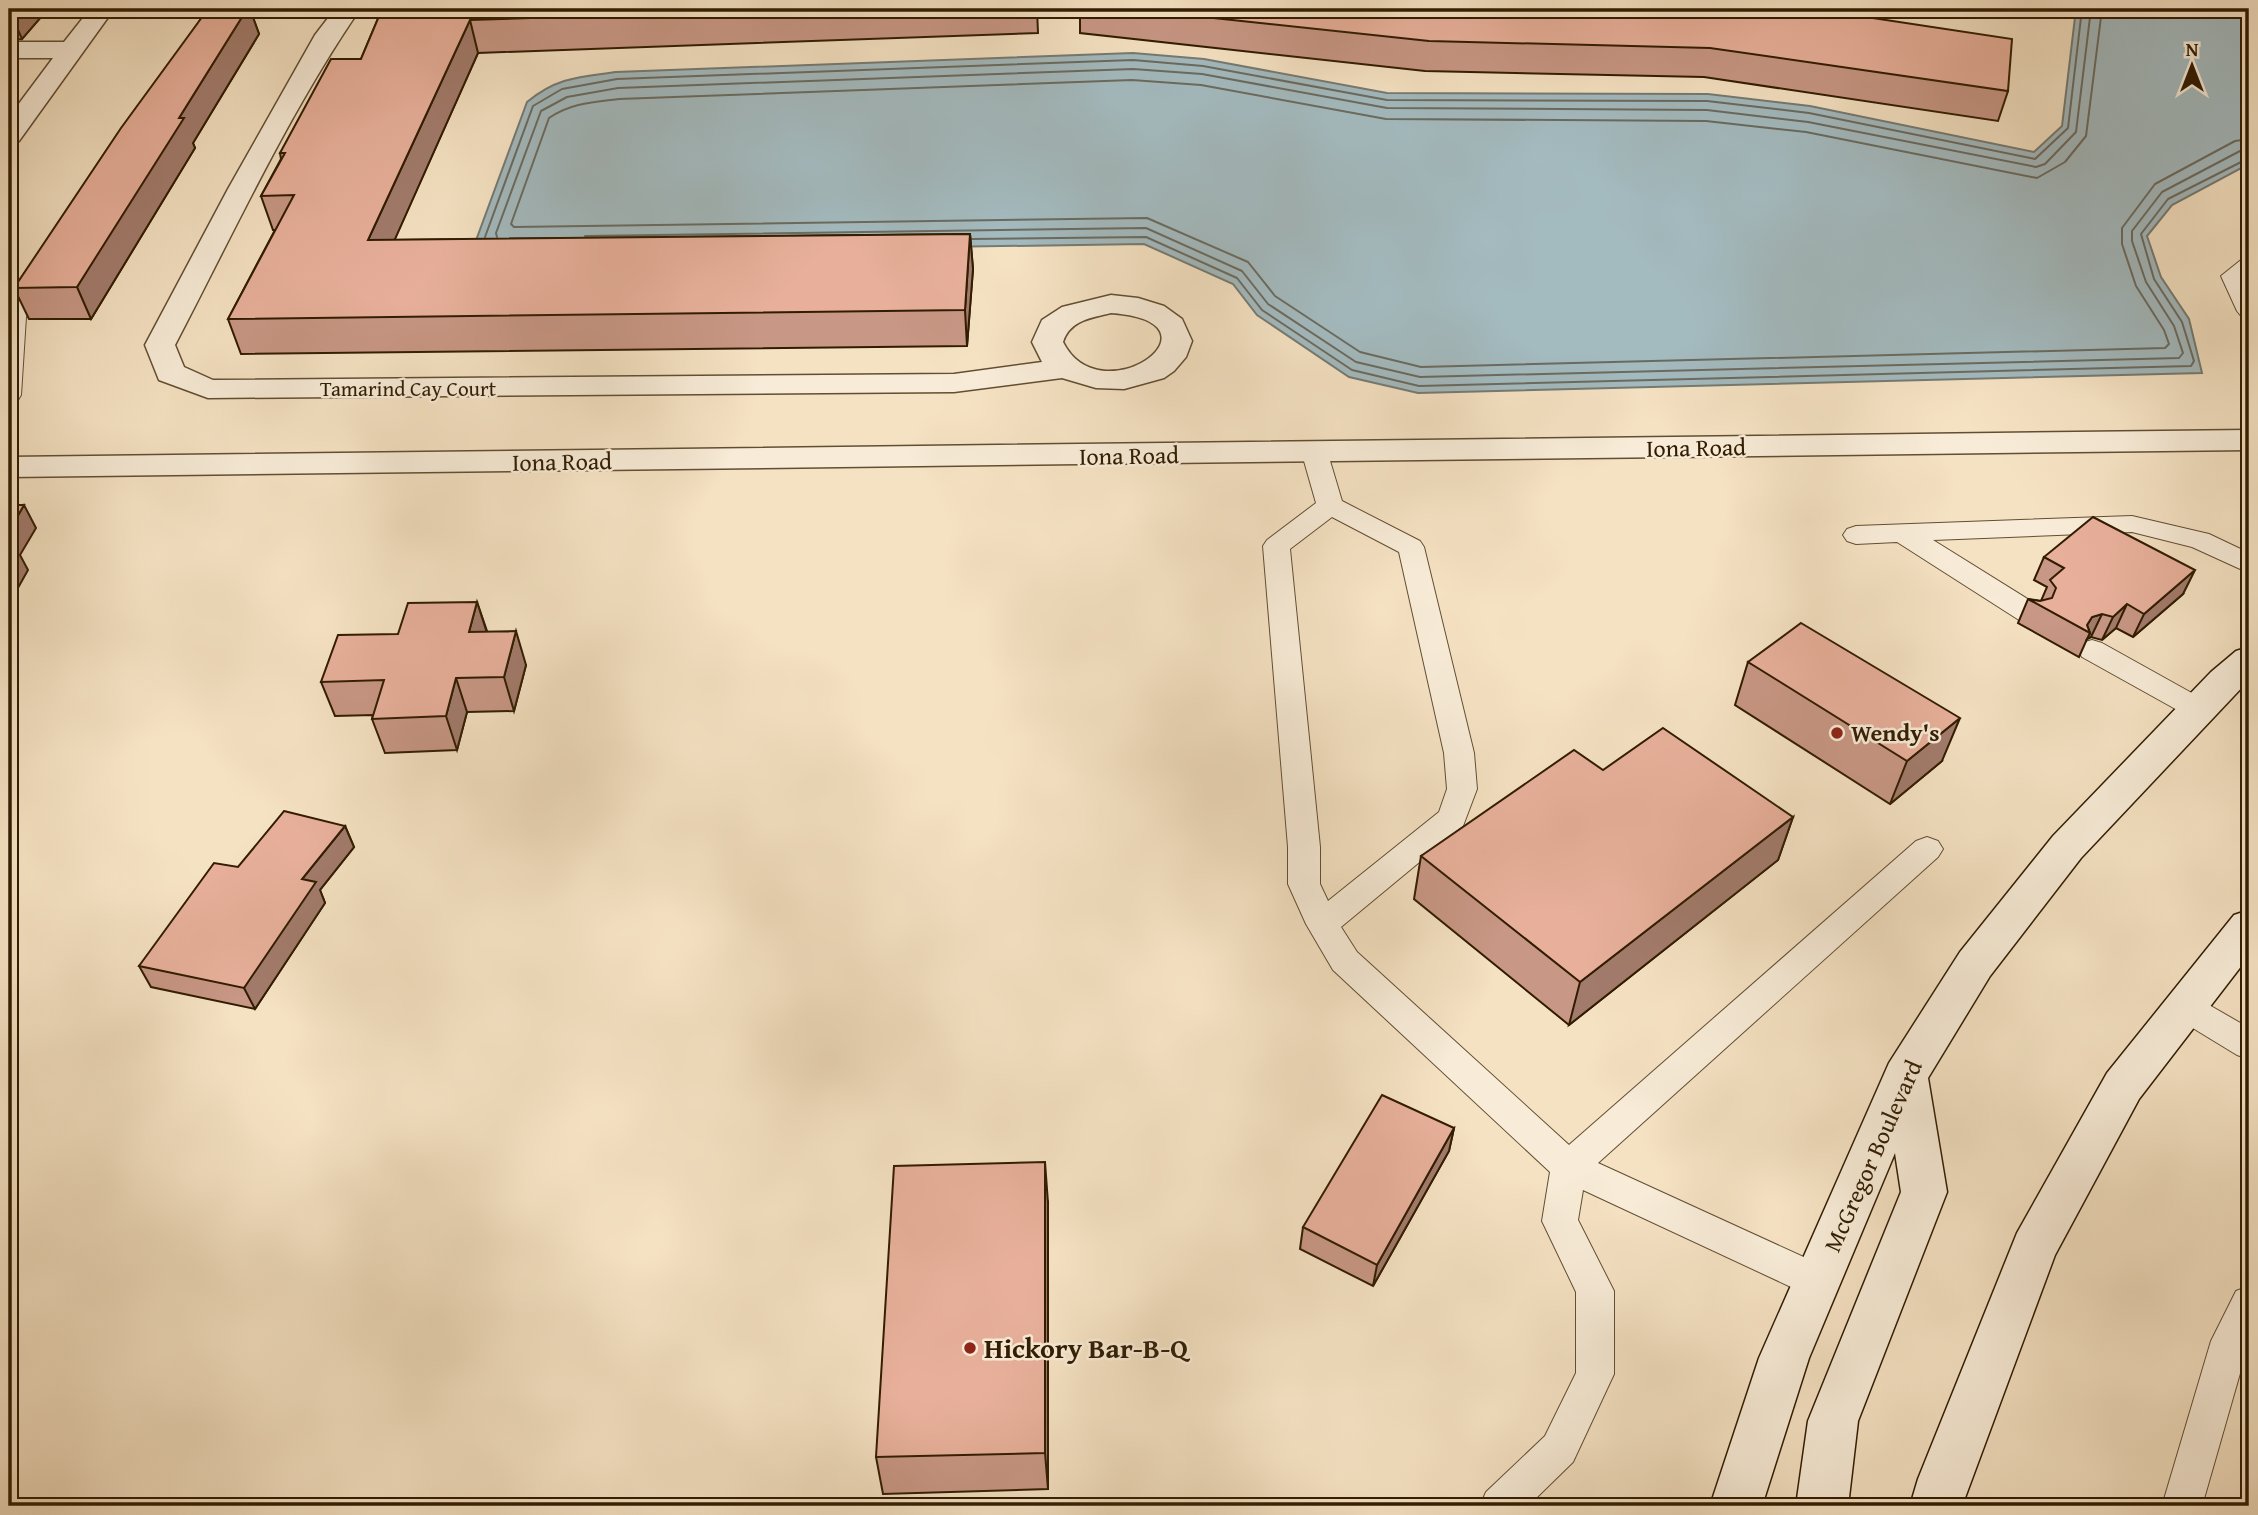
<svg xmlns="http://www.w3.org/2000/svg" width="2258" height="1515" viewBox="0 0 2258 1515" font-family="'Gentium Book Plus',serif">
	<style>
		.water { fill: #a3babf; stroke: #757b73; stroke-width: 2 }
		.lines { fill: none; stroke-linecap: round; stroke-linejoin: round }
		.shore { stroke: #6a6b60; stroke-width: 2 }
		.service-casing { stroke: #624e32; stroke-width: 2 }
		.minor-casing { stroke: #624e32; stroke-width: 3 }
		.tertiary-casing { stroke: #624e32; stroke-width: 3 }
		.secondary-casing { stroke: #311c02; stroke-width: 3 }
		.service { fill: #f8ecd8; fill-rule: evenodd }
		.minor { fill: #f8ecd8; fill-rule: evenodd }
		.tertiary { fill: #f8ecd8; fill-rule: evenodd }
		.secondary { fill: #f8ecd8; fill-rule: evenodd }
		.wall { fill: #c89785; stroke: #311c02; stroke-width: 2 }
		.shaded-wall { fill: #a27b6c; stroke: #311c02; stroke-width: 2 }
		.building { fill: #e8b09b; stroke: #311c02; stroke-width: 2 }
		.poi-dot { fill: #8f2418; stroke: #f8ecd8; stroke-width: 2.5 }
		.labels { text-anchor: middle; stroke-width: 5; stroke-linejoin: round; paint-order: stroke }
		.far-street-label { font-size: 21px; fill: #311c02; stroke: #f8ecd8 }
		.street-label { font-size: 24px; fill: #311c02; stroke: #f8ecd8 }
		.poi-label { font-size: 24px; font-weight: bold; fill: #311c02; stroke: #f8ecd8; text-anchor: start }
		.near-poi-label { font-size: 28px; font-weight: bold; fill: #311c02; stroke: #f8ecd8; text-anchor: start }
	</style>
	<rect width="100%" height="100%" fill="#f5e2c3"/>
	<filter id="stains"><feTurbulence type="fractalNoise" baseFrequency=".00286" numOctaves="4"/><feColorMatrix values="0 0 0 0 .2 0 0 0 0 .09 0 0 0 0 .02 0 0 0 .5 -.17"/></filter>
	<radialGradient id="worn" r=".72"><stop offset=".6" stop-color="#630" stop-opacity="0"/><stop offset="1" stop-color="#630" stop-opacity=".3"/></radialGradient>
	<path class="water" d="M2076 9H2249V164L2172 205 2147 236 2161 277 2189 319 2202 373 1418 393 1349 377 1257 315 1233 284 1144 244 471 254 527 102C557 77 580 77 616 72L1133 53 1204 59 1387 93 1708 94 1810 106 2034 152 2062 126Z"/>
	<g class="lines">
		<g class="shore">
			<path d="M2102 9 2086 136 2065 162 2037 178 1806 132 1706 121 1386 119 1201 85 1132 80 619 99C594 102 570 103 549 118L511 224 514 227 1147 218 1248 262 1275 296 1360 352 1421 367 2165 348 2169 344 2164 330 2136 286 2122 244V228L2155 184 2235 141 2249 139"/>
			<polyline points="585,236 1146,228 1242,271 1268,304 1356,362 1420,377 2179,358 2183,353 2174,326 2146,282 2132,241 2132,231 2162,192 2240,151 2249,149"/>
			<polyline points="485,237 533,106 562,89 617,79 1133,60 1203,66 1387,100 1707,101 1809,113 2035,159 2068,128 2082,9"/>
			<polyline points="497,237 496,233 541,111 567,97 618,88 1133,69 1202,74 1387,108 1707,110 1808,122 2036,167 2045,164 2076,132 2091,9"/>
			<polyline points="972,239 1146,237 1237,278 1262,310 1352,370 1419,386 2191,366 2194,361 2182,322 2154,279 2141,234 2168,199 2249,158"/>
		</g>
		<defs>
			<g id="service">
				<polygon points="2249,258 2249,275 2244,278 2249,288 2249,318 2241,316 2237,311 2221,276 2241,260"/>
				<polygon points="43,260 51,262 54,267 37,291 26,317 21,395 18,400 9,402 9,303 35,262"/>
				<path d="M1315 446 1324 448 1328 454 1342 501 1420 541 1424 547 1474 753 1477 789 1463 826 1341 927 1357 952 1569 1145 1916 841 1927 837 1938 841 1943 849 1938 857 1598 1163 1830 1269 1836 1281 1830 1293 1817 1298 1804 1293 1583 1190 1578 1220 1614 1291V1374L1573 1462 1528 1506H1480L1486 1492 1545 1436 1576 1373V1292L1542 1221 1550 1172 1333 970 1306 924 1288 884V847L1263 546 1267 540 1316 503 1302 454 1306 448ZM1332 517 1399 552 1444 753 1447 789 1439 812 1328 901 1320 884V847L1290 549Z"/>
				<polygon points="2132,516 2209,534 2249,553 2249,573 2192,547 2132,532 1933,540 2039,606 2043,613 2039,620 2029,622 2019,620 1897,542 1856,544 1847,541 1843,535 1847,529 1856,526"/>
				<polygon points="2092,640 2102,643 2208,702 2213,709 2208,716 2198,719 2188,716 2082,657 2078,650 2082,643"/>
				<polygon points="2185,994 2197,998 2249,1028 2249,1059 2237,1055 2173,1016 2168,1007 2173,998"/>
				<polygon points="2249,1286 2249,1342 2202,1506 2162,1506 2211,1341 2236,1291"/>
			</g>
			<g id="minor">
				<polygon points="90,9 114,9 19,141 9,143 9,117 53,58 9,58 9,42 64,42"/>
				<path d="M335 9H360C288 114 234 232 175 345L184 367 213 380 954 374 1042 362 1032 342 1042 320 1062 307 1111 295 1138 298 1164 306 1182 319 1192 341 1186 357 1174 371 1164 378 1124 389 1096 388 1062 378 954 392 208 398 159 380 145 345 228 189 315 35ZM1111 313C1233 322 1101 418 1063 342 1070 320 1091 318 1111 313Z"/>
			</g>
			<polygon id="tertiary" points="2249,430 2249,450 9,477 9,457"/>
			<g id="secondary">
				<polygon points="2249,647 2249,680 2081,858 1990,976 1928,1078 1947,1192 1858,1421 1848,1506 1796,1506 1808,1421 1901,1192 1895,1153 1809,1358 1762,1506 1710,1506 1759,1358 1889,1063 1960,952 2053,836 2211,672 2236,651"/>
				<polygon points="2249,910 2249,956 2139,1099 2055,1255 1962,1506 1910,1506 1918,1479 2017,1233 2107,1073 2234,915"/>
			</g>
		</defs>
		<use href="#service" class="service-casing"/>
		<use href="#minor" class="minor-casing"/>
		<use href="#tertiary" class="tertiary-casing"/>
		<use href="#secondary" class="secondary-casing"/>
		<use href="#service" class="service"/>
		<use href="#minor" class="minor"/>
		<use href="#tertiary" class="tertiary"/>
		<use href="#secondary" class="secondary"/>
	</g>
	<g class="wall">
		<polygon points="9,9 48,9 22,39 9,40"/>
		<polygon points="208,9 250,9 259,34 193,143 195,148 91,319 29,319 14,288"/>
		<polygon points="382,9 1037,9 1038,33 478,53 394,240 970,234 973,269 967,346 241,354 228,319 275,230 273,230 261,196 281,159 280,153 361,59"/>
		<polygon points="1080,9 1821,9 1821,10 2008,91 1998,121 1704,77 1425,71 1080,33"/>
		<polygon points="2044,557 2183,594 2133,637 2116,628 2102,640 2091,637 2087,639 2079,657 2018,623 2028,599 2041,601 2047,587 2034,580"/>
		<polygon points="477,602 487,631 526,665 514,711 467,712 457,750 385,753 372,719 373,715 335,716 321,682 398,634"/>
		<polygon points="1748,662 1942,761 1890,804 1735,705"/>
		<polygon points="1603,770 1793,817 1778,860 1569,1025 1414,899 1421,856"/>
		<polygon points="345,826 354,847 320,890 325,903 255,1009 151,987 139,966 238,867"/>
		<polygon points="1454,1128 1449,1151 1373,1286 1300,1249 1303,1227"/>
		<polygon points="1048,1203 1048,1489 883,1494 876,1457"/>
	</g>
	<g class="shaded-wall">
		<polygon points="16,9 48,9 22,39 11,14"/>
		<polygon points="247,9 250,9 259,34 193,143 195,148 91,319 77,287 179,118"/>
		<polygon points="470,20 478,53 379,275 368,240"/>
		<polygon points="970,234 973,269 967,346 965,310"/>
		<polygon points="24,505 36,528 20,555 28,570 9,604 9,531"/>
		<polygon points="2195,570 2183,594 2133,637 2144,614"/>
		<polygon points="477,602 488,636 469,632"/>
		<polygon points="2127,604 2116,628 2102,640 2113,617"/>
		<polygon points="2102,614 2091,637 2087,639 2090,633 2087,625 2092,617"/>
		<polygon points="516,631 526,665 514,711 504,677"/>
		<polygon points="456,678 467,712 457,750 446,716"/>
		<polygon points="1960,718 1942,761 1890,804 1907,761"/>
		<polygon points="1793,817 1778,860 1569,1025 1580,982"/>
		<polygon points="345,826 354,847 320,890 325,903 255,1009 244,988 302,879"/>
		<polygon points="1454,1128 1449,1151 1373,1286 1377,1265"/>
		<polygon points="1045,1162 1048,1203 1048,1489 1045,1453"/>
	</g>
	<g class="building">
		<polygon points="9,9 16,9 11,14 9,14"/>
		<polygon points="208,9 247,9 179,118 184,118 77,287 14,288 121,128"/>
		<polygon points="382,9 805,9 470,20 368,240 970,234 965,310 228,319 294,195 261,196 285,153 280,153 331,59 361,59"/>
		<polygon points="1129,9 1821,9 1820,10 2012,39 2008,91 1710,48 1429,41"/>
		<polygon points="9,505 24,505 9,531"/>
		<polygon points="2093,517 2195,570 2144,614 2127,604 2113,617 2102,614 2092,617 2087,625 2090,633 2028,599 2040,601 2052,598 2056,588 2050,580 2064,568 2044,557"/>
		<polygon points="9,547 16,547 9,559"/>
		<polygon points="477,602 469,632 516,631 504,677 456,678 446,716 372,719 384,680 321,682 338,635 398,634 408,603"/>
		<polygon points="1801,623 1960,718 1907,761 1748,662"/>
		<polygon points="1663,728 1793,817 1580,982 1421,856 1574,750 1603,770"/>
		<polygon points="284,811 345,826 302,879 316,882 244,988 139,966 214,863 238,867"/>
		<polygon points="1382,1095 1454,1128 1377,1265 1303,1227"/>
		<polygon points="1045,1162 1045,1453 876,1457 894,1166"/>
	</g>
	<g class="poi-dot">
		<circle cx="1837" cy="733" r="7"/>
		<circle cx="970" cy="1348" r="7"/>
	</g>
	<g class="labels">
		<g class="far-street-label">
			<text x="408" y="396">Tamarind Cay Court</text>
		</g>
		<g class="street-label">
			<text transform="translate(1696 448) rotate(-1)" y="8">Iona Road</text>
			<text transform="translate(1129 456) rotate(-1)" y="8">Iona Road</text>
			<text transform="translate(562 462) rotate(-1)" y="8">Iona Road</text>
			<text transform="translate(1873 1156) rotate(-66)" y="8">McGregor Boulevard</text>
		</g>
		<g class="poi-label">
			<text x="1851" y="741">Wendy's</text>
		</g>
		<g class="near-poi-label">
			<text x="984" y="1358">Hickory Bar-B-Q</text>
		</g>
	</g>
	<rect width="2258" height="1515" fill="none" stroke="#f5e2c3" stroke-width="35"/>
	<rect x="10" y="10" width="2237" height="1494" fill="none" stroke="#311c02" stroke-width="3.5"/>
	<rect x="18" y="18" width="2223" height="1480" fill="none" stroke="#311c02" stroke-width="2"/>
	<g transform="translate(2192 66)" stroke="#f8ecd8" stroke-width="5" paint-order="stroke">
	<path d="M0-5L12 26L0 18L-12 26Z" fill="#311c02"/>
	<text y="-10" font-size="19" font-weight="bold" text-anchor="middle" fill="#311c02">N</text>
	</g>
	<rect width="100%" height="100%" filter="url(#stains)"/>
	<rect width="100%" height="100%" fill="url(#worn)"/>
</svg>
